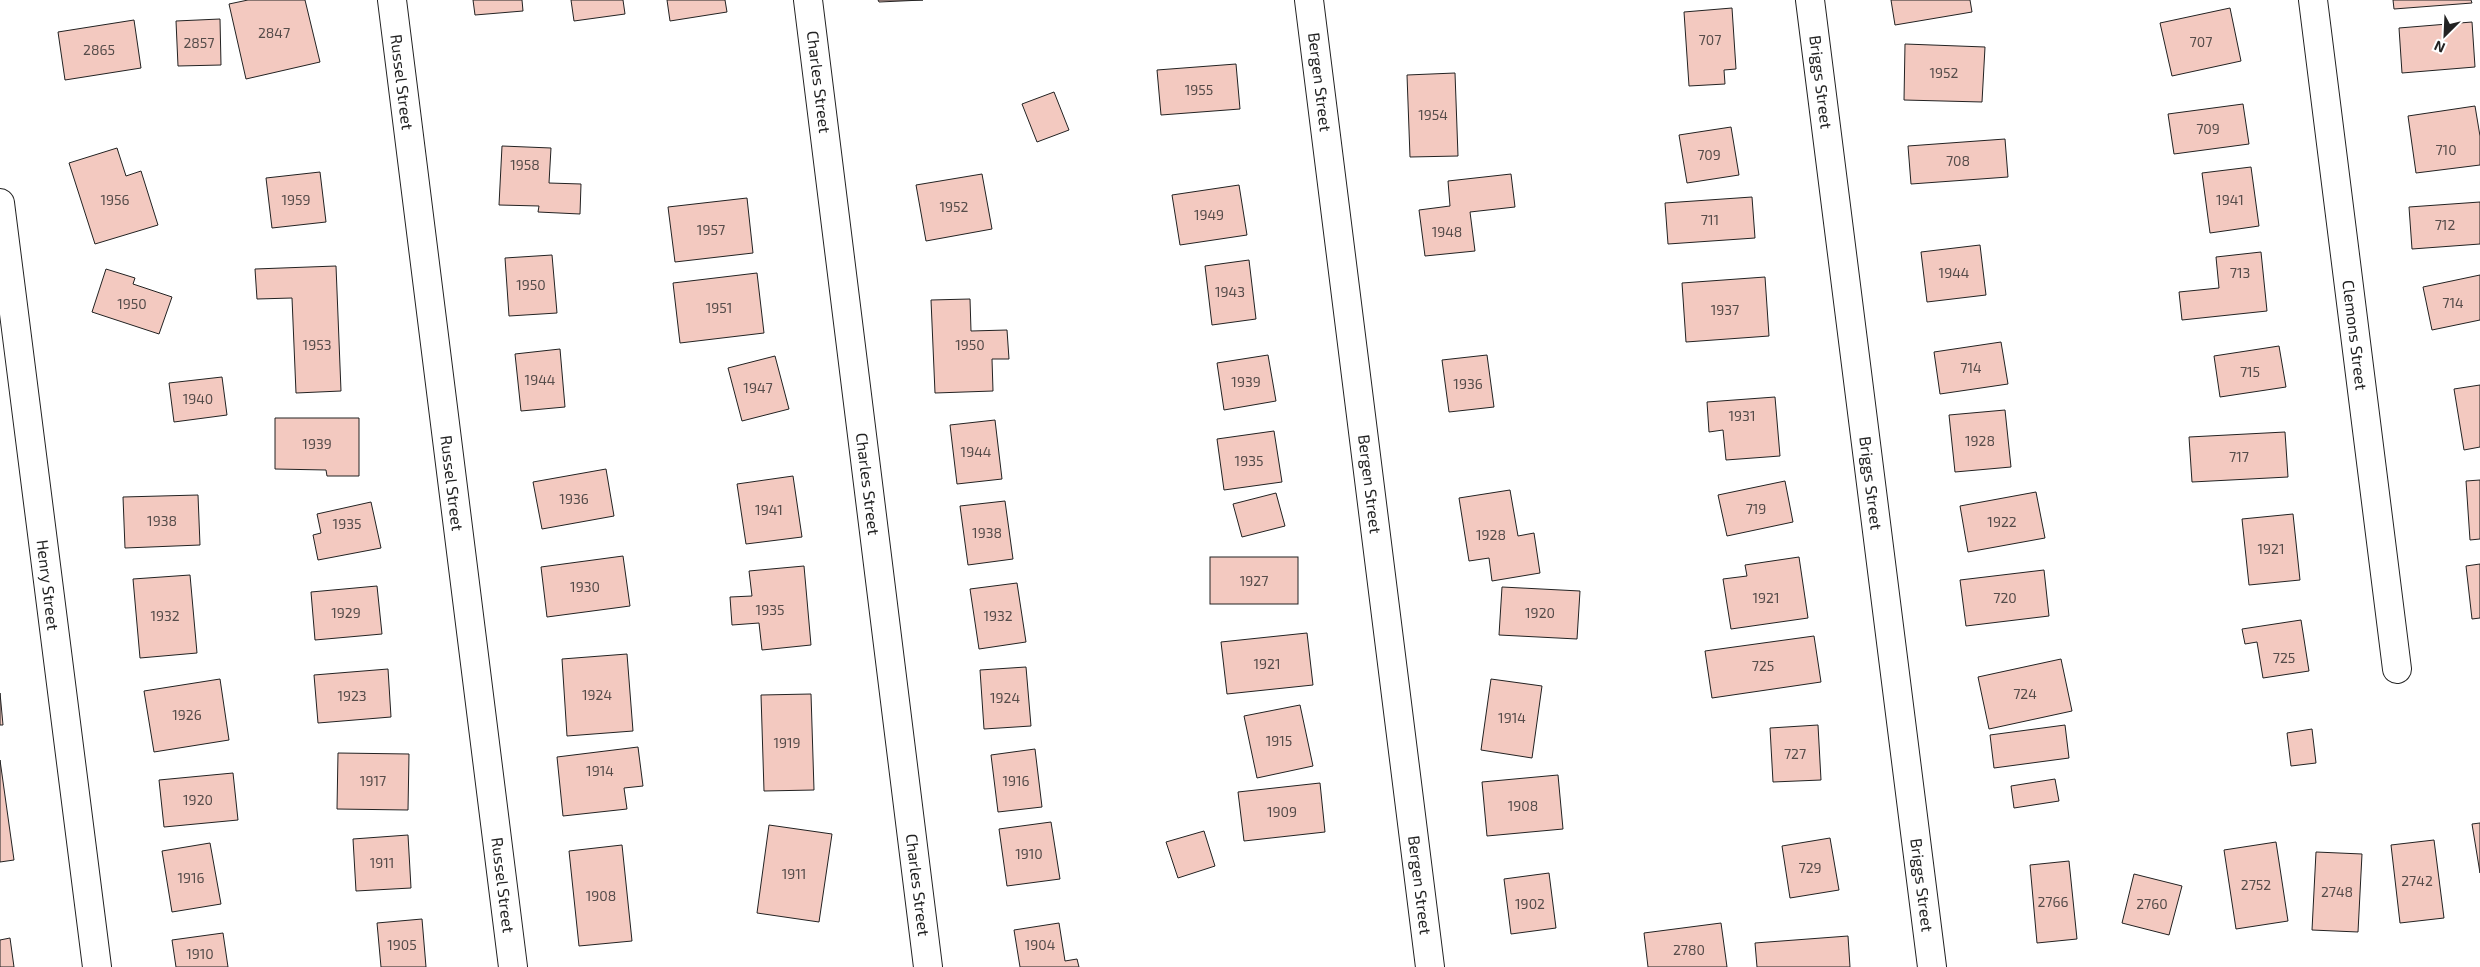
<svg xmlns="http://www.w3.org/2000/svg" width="2480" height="967" viewBox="0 0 2480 967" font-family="'Exo 2',sans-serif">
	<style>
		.building { fill: #f3c9c0; stroke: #222 }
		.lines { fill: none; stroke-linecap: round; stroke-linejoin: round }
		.minor-casing { stroke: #222; stroke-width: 30 }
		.minor { stroke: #fff; stroke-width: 28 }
		.labels { text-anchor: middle; stroke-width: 4; stroke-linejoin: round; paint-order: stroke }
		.number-label { font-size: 14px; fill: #564c4a }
		.street-label { font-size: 16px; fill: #222; stroke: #fff }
	</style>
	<rect width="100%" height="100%" fill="#fff"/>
	<g class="building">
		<polygon points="248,0 305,0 320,62 246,79 229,4"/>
		<polygon points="473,0 522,0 523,11 475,15"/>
		<polygon points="571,0 623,0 625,14 574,21"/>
		<polygon points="667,0 725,0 727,12 670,21"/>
		<polygon points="878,0 923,0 879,2"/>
		<polygon points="1891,0 1970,0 1972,12 1895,25"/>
		<polygon points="2393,0 2471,0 2472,3 2394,9"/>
		<polygon points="1732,8 1736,69 1724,70 1725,84 1689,86 1684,12"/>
		<polygon points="2230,8 2241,61 2172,76 2160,23"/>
		<polygon points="220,19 221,65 178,66 176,21"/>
		<polygon points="134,20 141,68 65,80 58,32"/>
		<polygon points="2472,22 2475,67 2402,73 2399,28"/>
		<polygon points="1905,44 1985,47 1982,102 1904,100"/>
		<polygon points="1236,64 1240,109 1161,115 1157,70"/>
		<polygon points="1455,73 1458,156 1410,157 1407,75"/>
		<polygon points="1054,92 1069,130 1037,142 1022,104"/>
		<polygon points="2243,104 2249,144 2174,154 2168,114"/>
		<polygon points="2475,106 2480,136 2480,165 2416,173 2408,116"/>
		<polygon points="1731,127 1739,175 1687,183 1679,135"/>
		<polygon points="2005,139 2008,177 1911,184 1908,146"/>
		<polygon points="502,146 551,148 549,183 581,184 580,214 538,212 539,206 499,205"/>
		<polygon points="117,148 126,176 141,171 158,225 95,244 69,163"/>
		<polygon points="2251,167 2259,226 2210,233 2202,173"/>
		<polygon points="320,172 326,222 272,228 266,178"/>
		<polygon points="982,174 992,229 926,241 916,185"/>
		<polygon points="1511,174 1515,207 1470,212 1475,251 1425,256 1419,210 1450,206 1448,181"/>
		<polygon points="1239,185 1247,235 1180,245 1172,195"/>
		<polygon points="1752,197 1755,238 1668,244 1665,203"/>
		<polygon points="747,198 753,253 675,262 668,207"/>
		<polygon points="2480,202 2480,244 2412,249 2409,207"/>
		<polygon points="1980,245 1986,295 1927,302 1921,252"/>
		<polygon points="2261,252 2267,311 2182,320 2179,292 2219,288 2216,257"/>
		<polygon points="552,255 557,313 509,316 505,258"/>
		<polygon points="1249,260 1256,319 1212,325 1205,266"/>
		<polygon points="336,266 341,391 296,393 292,298 257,299 255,269"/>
		<polygon points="106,269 135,278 133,284 172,297 159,334 92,312"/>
		<polygon points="757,273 764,333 680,343 673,283"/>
		<polygon points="2480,275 2480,320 2432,330 2423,287"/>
		<polygon points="1765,277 1769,336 1686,342 1682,283"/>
		<polygon points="970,299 971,331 1007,330 1009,359 992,359 993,391 935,393 931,300"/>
		<polygon points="2001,342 2008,384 1940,394 1934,352"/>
		<polygon points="2279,346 2286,387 2220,397 2214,356"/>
		<polygon points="560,349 565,407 521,411 515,354"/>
		<polygon points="1268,355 1276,401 1224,410 1217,363"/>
		<polygon points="1487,355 1494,407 1449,412 1442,360"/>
		<polygon points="775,356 789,409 742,421 728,368"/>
		<polygon points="222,377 227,415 174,422 169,383"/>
		<polygon points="2480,385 2480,447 2464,450 2454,389"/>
		<polygon points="1775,397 1780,456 1726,460 1723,430 1709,432 1707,402"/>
		<polygon points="2005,410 2011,467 1955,472 1949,415"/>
		<polygon points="275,418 359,418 359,476 327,476 326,470 275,469"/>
		<polygon points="995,420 1002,479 957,484 950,425"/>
		<polygon points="1274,431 1282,482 1224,490 1217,439"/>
		<polygon points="2285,432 2288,477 2192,482 2189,437"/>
		<polygon points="606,469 614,516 542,529 533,482"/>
		<polygon points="793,476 802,537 746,544 737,484"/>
		<polygon points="2480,480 2480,539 2470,540 2466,481"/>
		<polygon points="1785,481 1793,522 1727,536 1718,495"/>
		<polygon points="1510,490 1518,536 1534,533 1540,573 1492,581 1489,558 1469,561 1459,498"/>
		<polygon points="2036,492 2045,538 1968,552 1960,506"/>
		<polygon points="1276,493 1285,526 1242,537 1233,504"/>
		<polygon points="198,495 200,545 125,548 123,497"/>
		<polygon points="1005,501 1013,559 968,565 960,506"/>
		<polygon points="371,502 381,548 318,560 313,535 321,533 317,514"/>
		<polygon points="2293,514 2300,580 2249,585 2242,519"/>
		<polygon points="623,556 630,606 547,617 541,567"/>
		<rect x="1210" y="557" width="88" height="47"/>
		<polygon points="1799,557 1808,618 1731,629 1723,579 1747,576 1745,565"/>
		<polygon points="2480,564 2480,618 2472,619 2466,566"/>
		<polygon points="804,566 811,645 762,650 759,623 732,625 730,597 752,596 749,571"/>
		<polygon points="2044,570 2049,616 1966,626 1960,580"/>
		<polygon points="190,575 197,653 140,658 133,579"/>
		<polygon points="1017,583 1026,642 979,649 970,589"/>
		<polygon points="377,586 382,634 315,640 311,592"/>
		<polygon points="1502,587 1580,591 1577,639 1499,635"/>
		<polygon points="2301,620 2309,671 2263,678 2257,642 2245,644 2242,629"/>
		<polygon points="1307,633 1313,685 1227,694 1221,642"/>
		<polygon points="1814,636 1821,682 1712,698 1705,651"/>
		<polygon points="627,654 633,731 567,736 562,659"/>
		<polygon points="2061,659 2072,711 1989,729 1978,677"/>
		<polygon points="1026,667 1031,726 984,729 980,670"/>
		<polygon points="388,669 391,717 318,723 314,675"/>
		<polygon points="220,679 229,740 154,752 144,691"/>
		<polygon points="1491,679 1542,686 1532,758 1481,750"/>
		<polygon points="0,693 3,725 0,725"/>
		<polygon points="811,694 814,790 764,791 761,695"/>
		<polygon points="1300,705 1313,766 1257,778 1244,716"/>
		<polygon points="1818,725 1821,780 1773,782 1770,728"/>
		<polygon points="2065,725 2069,758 1994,768 1990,735"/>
		<polygon points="2312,729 2316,763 2291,766 2287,733"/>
		<polygon points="638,747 643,786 624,788 627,809 563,816 557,757"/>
		<polygon points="1035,749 1042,807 998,812 991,755"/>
		<polygon points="338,753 409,754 408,810 337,809"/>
		<polygon points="0,760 14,860 0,862"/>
		<polygon points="233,773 238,820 164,827 159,780"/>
		<polygon points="1558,775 1563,829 1487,836 1482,782"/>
		<polygon points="2055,779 2059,801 2014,808 2011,786"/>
		<polygon points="1320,783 1325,832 1244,841 1238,792"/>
		<polygon points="1051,822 1060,879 1007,886 999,829"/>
		<polygon points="2480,823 2480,873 2472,824"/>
		<polygon points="769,825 832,834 819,922 757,913"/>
		<polygon points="1204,831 1215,866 1178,878 1166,842"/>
		<polygon points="408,835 411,888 356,891 353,839"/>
		<polygon points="1830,838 1839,890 1790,898 1782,846"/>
		<polygon points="2434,840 2444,918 2400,923 2391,845"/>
		<polygon points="2276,842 2288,921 2236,929 2224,850"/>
		<polygon points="210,843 221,904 172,912 162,851"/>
		<polygon points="622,845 632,941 579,946 569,851"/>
		<polygon points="2316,852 2362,854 2358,932 2312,930"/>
		<polygon points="2069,861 2077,939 2037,943 2030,865"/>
		<polygon points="1549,873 1556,928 1511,934 1504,879"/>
		<polygon points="2134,874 2182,886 2169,935 2122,923"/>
		<polygon points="422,919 426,967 381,967 377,923"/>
		<polygon points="1059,923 1065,961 1077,959 1079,967 1020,967 1014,930"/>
		<polygon points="1721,923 1727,967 1648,967 1644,933"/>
		<polygon points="223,933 228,967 176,967 172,940"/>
		<polygon points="1848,936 1850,967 1757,967 1755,943"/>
		<polygon points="10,938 14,967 0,967 0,940"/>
	</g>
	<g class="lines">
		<defs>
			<g id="minor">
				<polyline points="392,0 513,967"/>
				<polyline points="808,0 928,967"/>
				<polyline points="1309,0 1430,967"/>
				<polyline points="1810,0 1932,967"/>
				<polyline points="2313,0 2397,669"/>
				<polyline points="0,203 97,967"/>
			</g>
		</defs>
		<use href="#minor" class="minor-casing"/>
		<use href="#minor" class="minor"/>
	</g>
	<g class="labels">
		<g class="number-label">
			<text x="274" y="38">2847</text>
			<text x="1710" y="45">707</text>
			<text x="2201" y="47">707</text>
			<text x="199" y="48">2857</text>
			<text x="99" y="55">2865</text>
			<text x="1944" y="78">1952</text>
			<text x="1199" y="95">1955</text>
			<text x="1433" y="120">1954</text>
			<text x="2208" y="134">709</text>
			<text x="2446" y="155">710</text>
			<text x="1709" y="160">709</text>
			<text x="1958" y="166">708</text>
			<text x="525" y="170">1958</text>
			<text x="115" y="205">1956</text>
			<text x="296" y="205">1959</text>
			<text x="2230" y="205">1941</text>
			<text x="954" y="212">1952</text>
			<text x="1209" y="220">1949</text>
			<text x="1710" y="225">711</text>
			<text x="2445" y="230">712</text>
			<text x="711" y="235">1957</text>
			<text x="1447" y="237">1948</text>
			<text x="1954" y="278">1944</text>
			<text x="2240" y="278">713</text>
			<text x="531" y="290">1950</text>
			<text x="1230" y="297">1943</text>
			<text x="2453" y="308">714</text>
			<text x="132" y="309">1950</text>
			<text x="719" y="313">1951</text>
			<text x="1725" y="315">1937</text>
			<text x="317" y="350">1953</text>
			<text x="970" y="350">1950</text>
			<text x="1971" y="373">714</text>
			<text x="2250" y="377">715</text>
			<text x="540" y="385">1944</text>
			<text x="1246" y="387">1939</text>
			<text x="1468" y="389">1936</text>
			<text x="758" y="393">1947</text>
			<text x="198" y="404">1940</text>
			<text x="1742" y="421">1931</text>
			<text x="1980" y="446">1928</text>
			<text x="317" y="449">1939</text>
			<text x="976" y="457">1944</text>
			<text x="2239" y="462">717</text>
			<text x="1249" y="466">1935</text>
			<text x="574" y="504">1936</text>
			<text x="1756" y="514">719</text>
			<text x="769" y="515">1941</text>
			<text x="162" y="526">1938</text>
			<text x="2002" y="527">1922</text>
			<text x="347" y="529">1935</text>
			<text x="987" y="538">1938</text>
			<text x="1491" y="540">1928</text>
			<text x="2271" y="554">1921</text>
			<text x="1254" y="586">1927</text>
			<text x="585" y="592">1930</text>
			<text x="1766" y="603">1921</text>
			<text x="2005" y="603">720</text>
			<text x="770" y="615">1935</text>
			<text x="346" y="618">1929</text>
			<text x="1540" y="618">1920</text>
			<text x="165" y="621">1932</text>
			<text x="998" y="621">1932</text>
			<text x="2284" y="663">725</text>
			<text x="1267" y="669">1921</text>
			<text x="1763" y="671">725</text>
			<text x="2025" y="699">724</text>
			<text x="597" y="700">1924</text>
			<text x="352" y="701">1923</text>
			<text x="1005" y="703">1924</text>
			<text x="187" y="720">1926</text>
			<text x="1512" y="723">1914</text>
			<text x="1279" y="746">1915</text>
			<text x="787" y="748">1919</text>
			<text x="1795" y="759">727</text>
			<text x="600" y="776">1914</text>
			<text x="373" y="786">1917</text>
			<text x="1016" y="786">1916</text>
			<text x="198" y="805">1920</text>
			<text x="1523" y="811">1908</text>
			<text x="1282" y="817">1909</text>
			<text x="1029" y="859">1910</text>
			<text x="382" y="868">1911</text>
			<text x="1810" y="873">729</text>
			<text x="794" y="879">1911</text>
			<text x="191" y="883">1916</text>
			<text x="2417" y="886">2742</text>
			<text x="2256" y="890">2752</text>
			<text x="2337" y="897">2748</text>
			<text x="601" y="901">1908</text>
			<text x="2053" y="907">2766</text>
			<text x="1530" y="909">1902</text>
			<text x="2152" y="909">2760</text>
			<text x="402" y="950">1905</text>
			<text x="1040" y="950">1904</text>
			<text x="1689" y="955">2780</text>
			<text x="200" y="959">1910</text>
		</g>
		<g class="street-label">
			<text transform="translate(402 82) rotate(83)" y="6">Russel Street</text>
			<text transform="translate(819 82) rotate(83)" y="6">Charles Street</text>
			<text transform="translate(1320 82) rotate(83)" y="6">Bergen Street</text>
			<text transform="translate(1821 82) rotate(83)" y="6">Briggs Street</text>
			<text transform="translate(2355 335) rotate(83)" y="6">Clemons Street</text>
			<text transform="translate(452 483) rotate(83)" y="6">Russel Street</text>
			<text transform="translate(1871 483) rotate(83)" y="6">Briggs Street</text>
			<text transform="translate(868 484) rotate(83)" y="6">Charles Street</text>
			<text transform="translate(1370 484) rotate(83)" y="6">Bergen Street</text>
			<text transform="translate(48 585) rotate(83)" y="6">Henry Street</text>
			<text transform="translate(503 885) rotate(83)" y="6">Russel Street</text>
			<text transform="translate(918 885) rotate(83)" y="6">Charles Street</text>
			<text transform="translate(1420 885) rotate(83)" y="6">Bergen Street</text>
			<text transform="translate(1922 885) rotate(83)" y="6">Briggs Street</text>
		</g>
	</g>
	<g transform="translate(2445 35) rotate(204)" stroke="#ffffff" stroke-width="4" paint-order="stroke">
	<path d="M0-4L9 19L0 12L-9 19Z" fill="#222222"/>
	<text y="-8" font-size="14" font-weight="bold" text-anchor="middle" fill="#222222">N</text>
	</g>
</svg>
